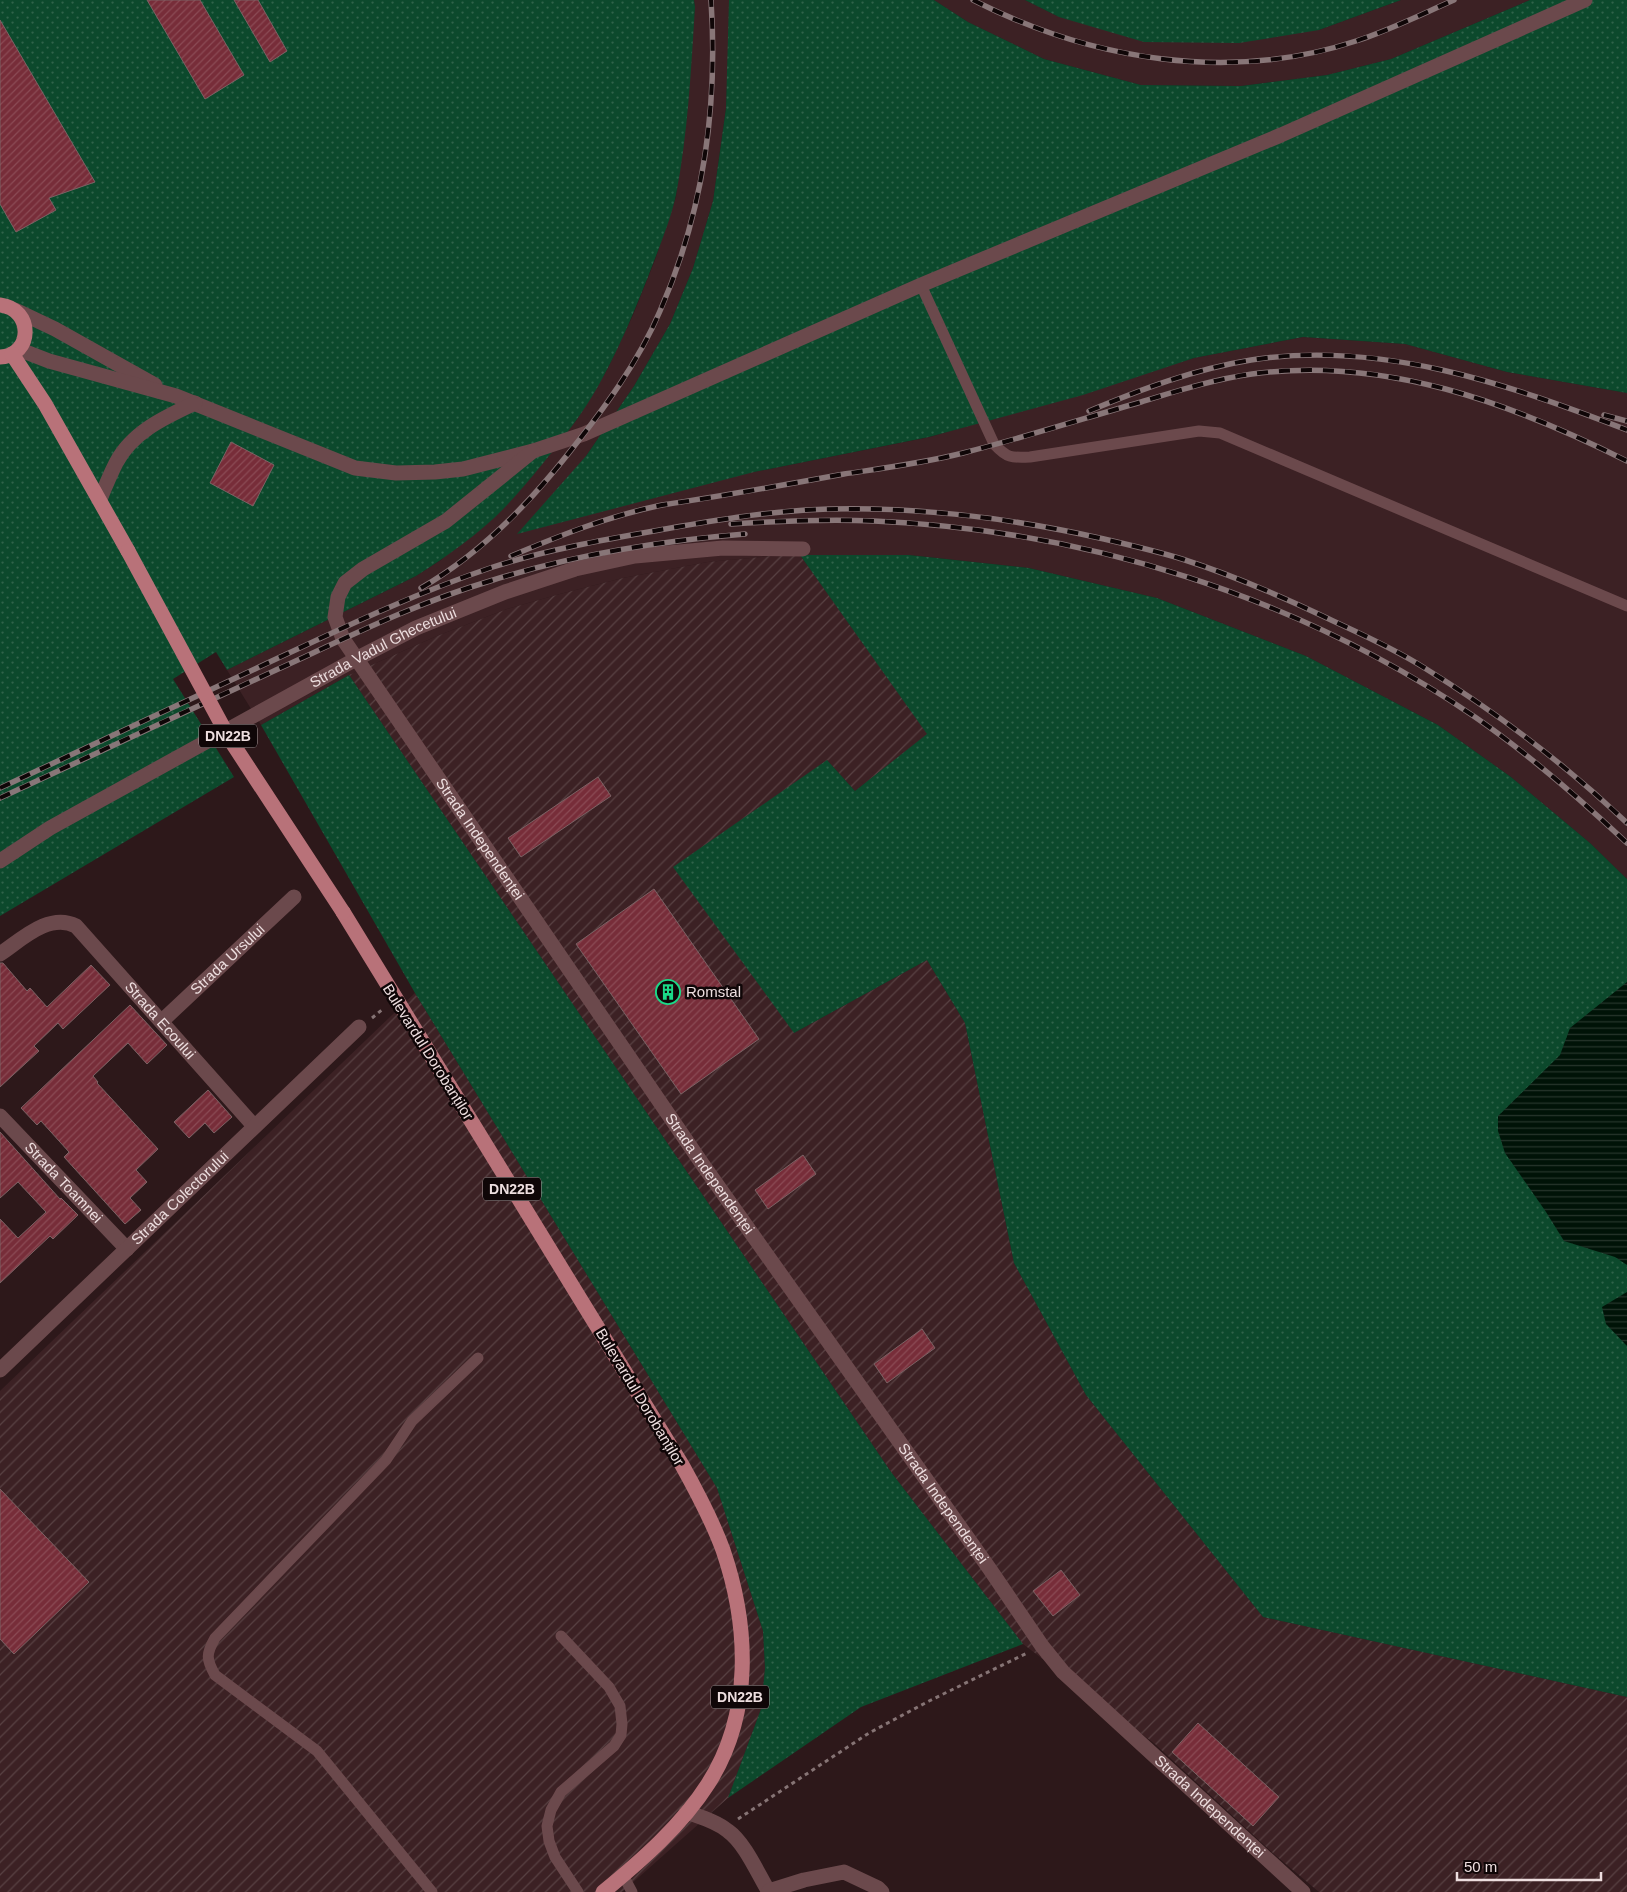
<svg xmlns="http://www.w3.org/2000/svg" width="1627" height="1892" viewBox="0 0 1627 1892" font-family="Arial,sans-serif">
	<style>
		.built { fill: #3c2124 }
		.industrial { fill: url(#industrial-furrows) }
		.green { fill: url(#green-dots) }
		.water { fill: url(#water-rules) }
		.building { fill: url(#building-hatch); stroke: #7b6264 }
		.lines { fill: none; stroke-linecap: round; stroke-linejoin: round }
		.path { stroke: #867475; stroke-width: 3; stroke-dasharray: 4 4; stroke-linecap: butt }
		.lane { stroke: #6b494c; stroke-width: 11 }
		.street { stroke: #6b494c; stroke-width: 15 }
		.primary { stroke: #b87279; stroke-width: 15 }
		.rail-casing { stroke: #887678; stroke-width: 5.5 }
		.rail { stroke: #0f0607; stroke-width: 4; stroke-dasharray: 11; stroke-linecap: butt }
		.primary-bridge { stroke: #b87279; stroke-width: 15 }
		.labels { text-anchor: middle; stroke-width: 5; stroke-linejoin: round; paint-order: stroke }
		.shield { fill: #0f0607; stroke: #aa9d9e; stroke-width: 1 }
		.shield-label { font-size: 14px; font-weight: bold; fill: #eddedf }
		.street-label { font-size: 15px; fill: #eddedf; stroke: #0f0607 }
		.poi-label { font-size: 15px; fill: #eddedf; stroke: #0f0607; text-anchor: start }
	</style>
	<defs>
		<pattern id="industrial-furrows" width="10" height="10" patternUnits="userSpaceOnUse" patternTransform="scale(1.25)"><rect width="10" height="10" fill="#3c2124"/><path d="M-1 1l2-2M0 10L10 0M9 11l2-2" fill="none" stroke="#584143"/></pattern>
		<pattern id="green-dots" width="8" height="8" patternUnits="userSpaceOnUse" patternTransform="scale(1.25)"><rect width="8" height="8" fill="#0c492c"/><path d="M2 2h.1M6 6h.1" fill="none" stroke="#30634a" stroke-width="1.8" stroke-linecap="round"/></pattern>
		<pattern id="water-rules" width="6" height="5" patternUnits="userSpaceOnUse" patternTransform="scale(1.25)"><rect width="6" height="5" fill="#001307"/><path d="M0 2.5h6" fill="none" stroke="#26352b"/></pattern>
		<pattern id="building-hatch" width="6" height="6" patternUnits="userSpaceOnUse" patternTransform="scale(1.25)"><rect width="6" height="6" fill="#772d39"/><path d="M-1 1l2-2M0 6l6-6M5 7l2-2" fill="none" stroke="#8b4b55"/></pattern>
	</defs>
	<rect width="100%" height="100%" fill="#2d181a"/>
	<g class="built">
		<polygon points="694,0 729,0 730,7 726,108 713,201 693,268 670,324 634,386 586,456 754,472 930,437 1194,358 1303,337 1405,344 1507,372 1627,393 1627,879 1590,843 1511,777 1438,725 1306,656 1157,598 1029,568 909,555 771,556 708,562 623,578 560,594 507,609 437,636 349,675 261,725 227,670 416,576 441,560 576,421 607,370 633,315 655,260 676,197 695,7"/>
		<polygon points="934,0 1025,0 1059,17 1319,30 1401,0 1530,0 1391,59 1327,75 1241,86 1141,85 1044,59 968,22"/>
	</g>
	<g class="industrial">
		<polygon points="800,555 928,734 855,791 827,760 794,1033 927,960 965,1023 1014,1263 1086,1395 1263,1617 1627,1697 1627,1892 1319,1892 1274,1854 1155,1744 1023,1644 891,1472 349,675 437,636 507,609 560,594 623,578 708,562 771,556"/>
		<polygon points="415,993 717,1488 763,1631 765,1668 761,1709 728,1798 622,1892 0,1892 0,1391"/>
	</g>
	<g class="green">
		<path d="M0 0H694L695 7C691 70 688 133 676 195 671 219 657 253 648 277 629 325 606 380 575 422 555 449 531 479 508 504 482 532 449 555 416 576L227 670 216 652 173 679 234 777 0 916Z"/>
		<polygon points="729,0 934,0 968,22 1044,59 1141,85 1241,86 1327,75 1391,59 1530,0 1627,0 1627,393 1507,372 1405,344 1303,337 1194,358 1083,395 929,437 754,472 517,534 586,456 634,386 670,324 693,268 713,201 726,108"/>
		<polygon points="1025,0 1401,0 1319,30 1239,43 1144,42 1059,17"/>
		<polygon points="800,555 909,555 1029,568 1157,598 1306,656 1438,725 1511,777 1590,843 1627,879 1627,1697 1263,1617 1086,1395 1014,1263 965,1023 927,960 794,1033 673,867 827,760 855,791 927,734"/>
		<polygon points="349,675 891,1472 1023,1644 861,1707 728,1798 761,1709 765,1668 763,1631 717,1488 415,993 261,725"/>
	</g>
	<g class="water">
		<polygon points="1627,982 1627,1265 1615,1257 1564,1241 1546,1212 1505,1153 1498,1131 1498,1116 1560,1055 1570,1028"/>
		<polygon points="1627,1292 1627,1346 1606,1324 1602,1307"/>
	</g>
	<g class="building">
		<polygon points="147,0 200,0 244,75 205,99"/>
		<polygon points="234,0 258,0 287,51 270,62"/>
		<polygon points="0,20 95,182 49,198 56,210 16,232 0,204"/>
		<polygon points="231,442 274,465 253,506 210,483"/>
		<polygon points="598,777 611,796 521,857 508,838"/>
		<polygon points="654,889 759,1039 681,1094 576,944"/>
		<polygon points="0,963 3,963 27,991 30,988 47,1007 91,965 110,985 63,1029 58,1023 34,1046 39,1051 0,1087"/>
		<polygon points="130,1005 167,1045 147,1064 128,1043 93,1076 98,1082 97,1083 158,1149 136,1170 147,1182 130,1198 141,1210 125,1224 64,1157 69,1152 41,1121 37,1125 21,1108"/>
		<polygon points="208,1090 232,1117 214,1133 205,1123 189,1138 174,1122"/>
		<polygon points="0,1132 60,1199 61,1198 78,1215 53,1239 50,1236 0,1283 0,1219 18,1238 46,1212 18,1182 0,1198"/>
		<polygon points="803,1155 816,1174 768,1209 755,1190"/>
		<polygon points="922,1329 935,1348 887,1383 874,1364"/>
		<polygon points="0,1489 89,1582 14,1654 0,1639"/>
		<polygon points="1061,1570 1080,1595 1053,1616 1033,1591"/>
		<polygon points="1198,1723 1279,1797 1253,1826 1172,1752"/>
	</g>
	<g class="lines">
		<g class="path">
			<polyline points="372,1018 383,1009"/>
			<polyline points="738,1819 869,1733 929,1701 1027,1653"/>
		</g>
		<g class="lane">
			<path d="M921 285 994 444C1007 458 1011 458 1030 457L1199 431 1220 433 1627 606"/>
			<polyline points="561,1636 609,1687 620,1706 622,1724 621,1735 614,1746 561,1792 551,1810 547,1826 549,1841 555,1857 578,1892"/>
			<polyline points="623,1875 632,1892"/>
			<path d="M432 1892 317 1751 215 1675C206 1659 206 1654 215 1638L386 1460 412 1421 478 1358"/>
		</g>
		<g class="street">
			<polyline points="15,310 55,329 155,385"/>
			<polyline points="18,349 49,361 176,396 355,468 396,473 435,472 463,469 533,451 584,434 921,285 1281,135 1585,0"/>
			<path id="s1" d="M533 451 446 521 363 569 345 583 338 597 335 617 343 639 703 1165 989 1568 1042 1646 1063 1672 1303 1892"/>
			<path d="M100 499C105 487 110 475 116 463 132 432 165 417 195 403"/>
			<path id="s2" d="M0 861 50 828 356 659 416 628 505 592 575 569 635 556 723 548 803 549"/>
			<path id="s3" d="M0 954C21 940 49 912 76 926L254 1126"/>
			<path id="s4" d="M162 1021 294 897"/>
			<path id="s5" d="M0 1116 127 1249"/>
			<path id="s6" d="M0 1370 359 1027"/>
			<path d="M686 1812C700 1817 716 1821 728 1831 745 1843 758 1874 769 1892"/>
			<polyline points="769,1891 804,1880 844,1872 878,1888 882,1892"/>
		</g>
		<g class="primary">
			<path d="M0 305C34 309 33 356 0 357"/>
			<polyline points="12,354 45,404 128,551"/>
			<path d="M343 912 682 1465C697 1492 712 1520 723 1550 749 1626 753 1714 708 1784 682 1825 641 1861 603 1892"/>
		</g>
		<defs>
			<g id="rail">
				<path d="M973 0C1091 60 1229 83 1356 41 1390 30 1422 14 1454 0"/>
				<path d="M1089 411C1142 389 1195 369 1251 360 1381 340 1508 384 1627 430"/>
				<polyline points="1604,415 1627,421"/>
				<path d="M731 524C779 521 827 519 874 521 1087 530 1299 597 1475 717 1530 755 1579 798 1627 843"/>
				<path d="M511 556C561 535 609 516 662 505 723 496 784 485 844 474 884 468 924 463 963 453 1022 438 1082 419 1141 402 1177 391 1215 379 1252 374 1384 356 1511 403 1627 461"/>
				<path d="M421 588C480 554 527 506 568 454 603 410 638 363 660 311 703 213 718 106 711 0"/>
				<path d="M0 788C86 748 171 708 257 668 334 632 412 594 493 567 549 549 608 539 665 529 712 521 758 513 806 510 906 505 1007 517 1104 539 1130 545 1156 551 1182 559 1232 575 1281 596 1329 619 1361 634 1393 648 1423 667 1496 712 1565 764 1627 823"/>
				<path d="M0 798C92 755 184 712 276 670 346 638 416 603 490 581 573 555 658 541 745 534"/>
			</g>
		</defs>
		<use href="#rail" class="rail-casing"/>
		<use href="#rail" class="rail"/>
		<polyline class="primary-bridge" points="128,551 229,738 343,912"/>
	</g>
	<defs>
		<symbol id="building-ring" viewBox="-11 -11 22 22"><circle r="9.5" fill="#0f0607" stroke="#1bd988" stroke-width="1.5"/><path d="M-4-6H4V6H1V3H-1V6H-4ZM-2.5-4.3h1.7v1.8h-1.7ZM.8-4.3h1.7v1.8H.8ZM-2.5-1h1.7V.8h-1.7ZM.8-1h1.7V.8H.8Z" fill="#1bd988"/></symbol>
	</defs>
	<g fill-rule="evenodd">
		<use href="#building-ring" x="654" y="978" width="28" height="28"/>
	</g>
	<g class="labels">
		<g class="shield">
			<rect x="199" y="724.5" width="58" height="23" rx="4"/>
			<rect x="483" y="1177.5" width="58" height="23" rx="4"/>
			<rect x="711" y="1685.5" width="58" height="23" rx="4"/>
		</g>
		<g class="shield-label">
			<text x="228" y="741">DN22B</text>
			<text x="512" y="1194">DN22B</text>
			<text x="740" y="1702">DN22B</text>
		</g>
		<g class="street-label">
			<text dy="5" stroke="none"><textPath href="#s2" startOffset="439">Strada Vadul Ghecetului</textPath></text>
			<text dy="5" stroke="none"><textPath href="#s1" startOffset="532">Strada Independenței</textPath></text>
			<text dy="5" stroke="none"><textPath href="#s4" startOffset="90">Strada Ursului</textPath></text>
			<text dy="5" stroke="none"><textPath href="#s3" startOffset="212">Strada Ecoului</textPath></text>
			<text transform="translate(428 1052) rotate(58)" y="5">Bulevardul Dorobanților</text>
			<text dy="5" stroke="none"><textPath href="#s1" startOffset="938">Strada Independenței</textPath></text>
			<text dy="5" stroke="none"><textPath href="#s5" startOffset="92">Strada Toamnei</textPath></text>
			<text dy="5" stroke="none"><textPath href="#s6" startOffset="249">Strada Colectorului</textPath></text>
			<text transform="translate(640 1397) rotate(59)" y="5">Bulevardul Dorobanților</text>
			<text dy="5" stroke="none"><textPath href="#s1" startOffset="1342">Strada Independenței</textPath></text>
			<text dy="5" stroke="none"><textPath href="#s1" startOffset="1748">Strada Independenței</textPath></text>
		</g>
		<g class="poi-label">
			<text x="686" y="997">Romstal</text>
		</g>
	</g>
	<path d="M1457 1872v8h144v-8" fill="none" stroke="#eddedf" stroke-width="2.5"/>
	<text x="1464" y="1872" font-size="15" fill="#eddedf" stroke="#0f0607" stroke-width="4" paint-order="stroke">50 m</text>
</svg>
